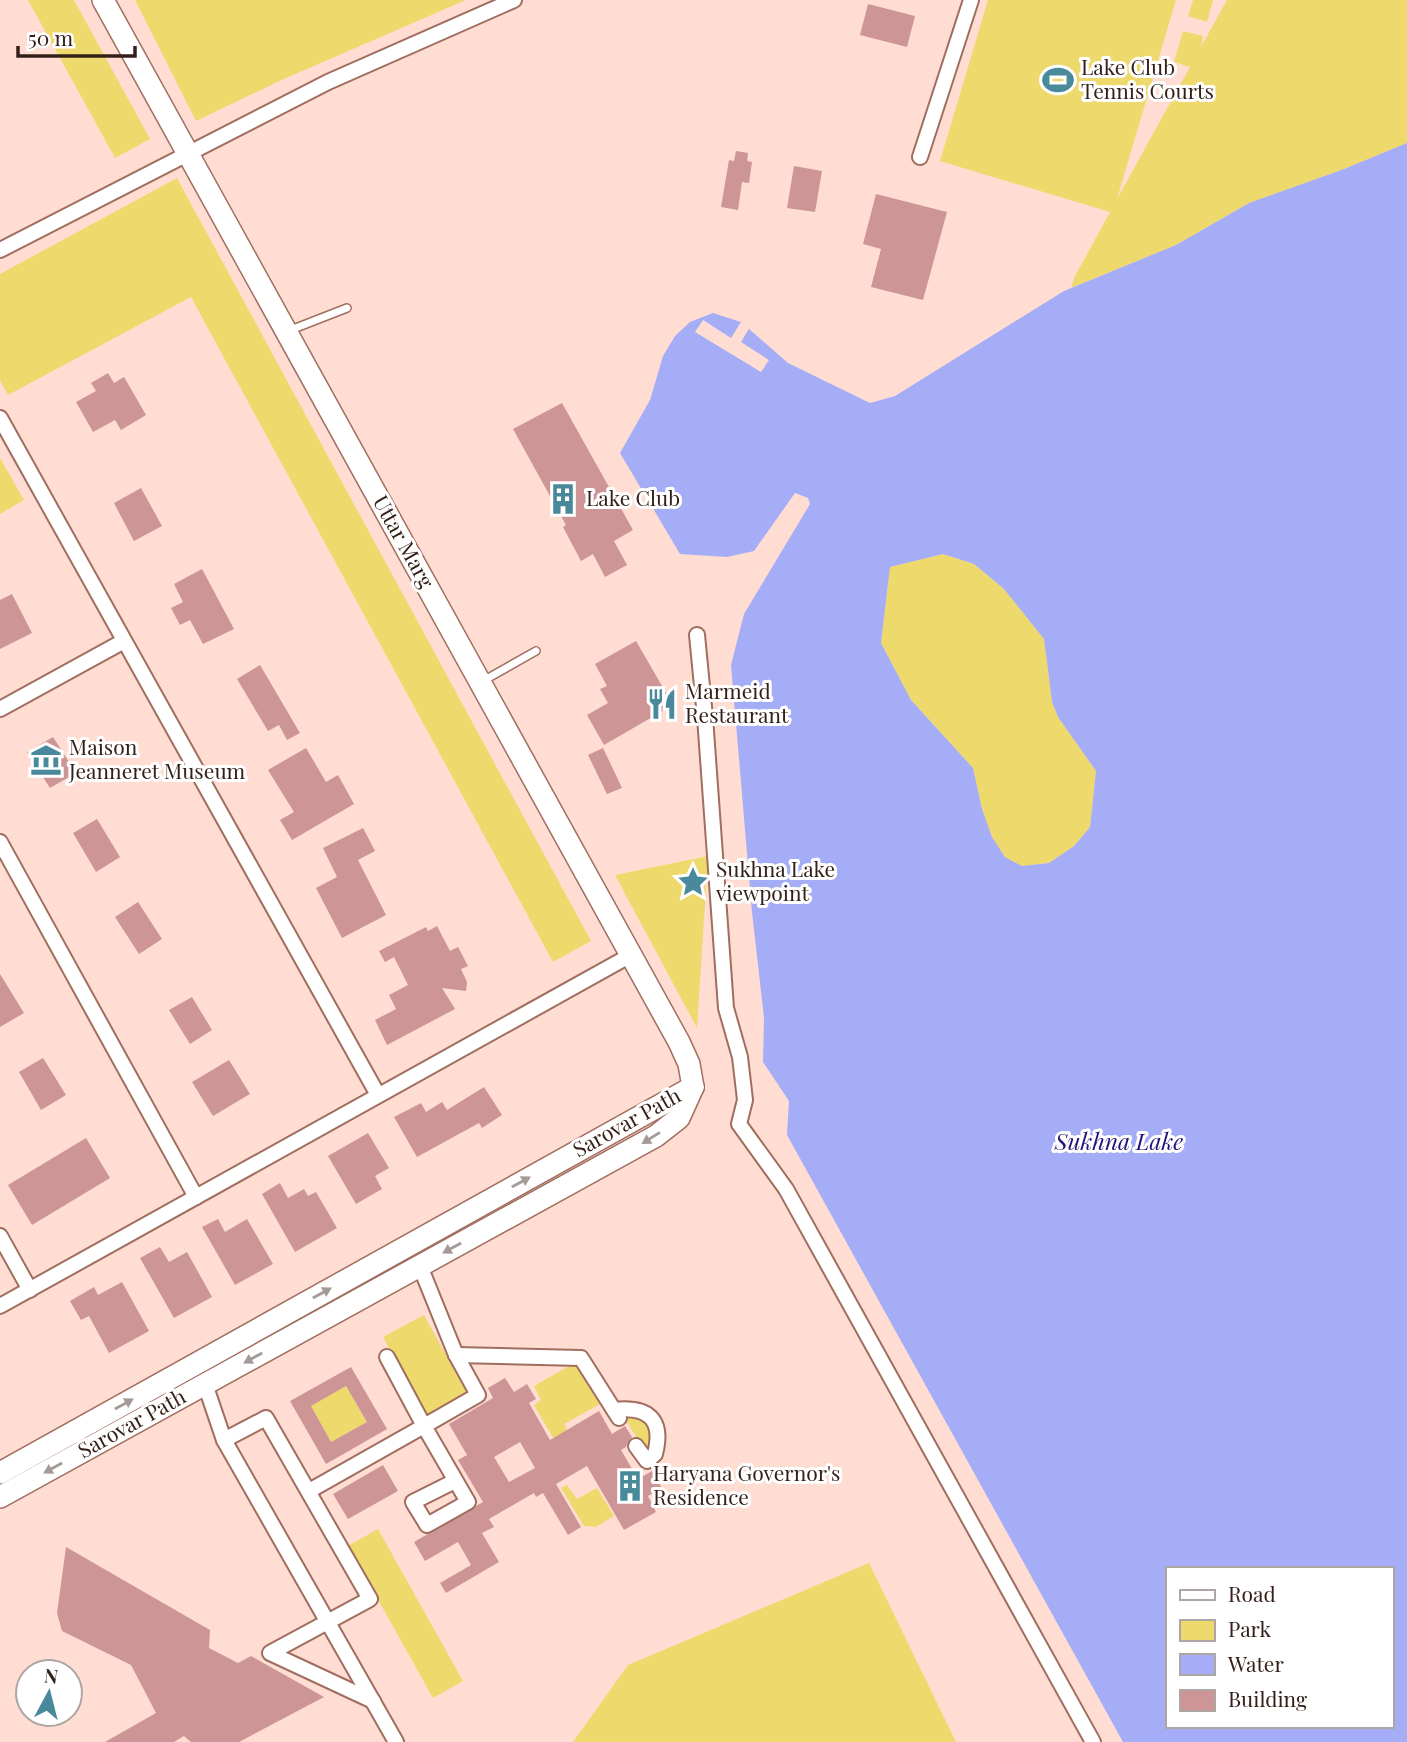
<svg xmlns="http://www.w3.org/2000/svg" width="1407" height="1742" viewBox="0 0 1407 1742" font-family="'Playfair Display',serif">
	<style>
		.green { fill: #eed96d }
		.water { fill: #a5adf7; fill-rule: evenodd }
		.pier { fill: #ffddd2 }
		.building { fill: #cd9596; fill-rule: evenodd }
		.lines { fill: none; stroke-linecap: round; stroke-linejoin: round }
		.lane-casing { stroke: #a06e5f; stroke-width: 10 }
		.street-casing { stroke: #a06e5f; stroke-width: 18 }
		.secondary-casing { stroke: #a06e5f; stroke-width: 24 }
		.lane { stroke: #fff; stroke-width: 7 }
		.street { stroke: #fff; stroke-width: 14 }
		.secondary { stroke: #fff; stroke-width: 21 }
		.oneway { fill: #a49b98 }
		.labels { text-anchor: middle; stroke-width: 6; stroke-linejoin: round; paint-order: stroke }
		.poi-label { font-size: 21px; fill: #342019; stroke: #fff; text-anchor: start }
		.street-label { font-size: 21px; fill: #342019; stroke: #fff }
		.water-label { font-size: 23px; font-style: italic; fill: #24127c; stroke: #fff }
	</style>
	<rect width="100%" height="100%" fill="#ffddd2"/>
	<g class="green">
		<polygon points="28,0 74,0 150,139 115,158"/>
		<polygon points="135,0 466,0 284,79 196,121"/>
		<polygon points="988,0 1176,0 1117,199 1190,67 1174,62 1183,31 1203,36 1201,47 1227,0 1407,0 1407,143 1344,169 1249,203 1176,245 1071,288 1075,276 1110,212 940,161"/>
		<polygon points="1193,0 1213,0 1207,22 1188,16"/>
		<polygon points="177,178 591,941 553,962 191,297 8,395 0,380 0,274"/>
		<polygon points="0,458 24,500 0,514"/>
		<polygon points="943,554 974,564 1004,589 1044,639 1052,702 1058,717 1096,771 1090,827 1074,846 1049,863 1022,866 1005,857 992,837 982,809 973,768 911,700 881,643 890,567"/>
		<polygon points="708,856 697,1028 615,875"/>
		<polygon points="424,1315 467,1393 426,1416 383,1337"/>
		<polygon points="576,1362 600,1404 564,1424 573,1440 559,1448 534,1405 541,1400 534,1386"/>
		<polygon points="346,1386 367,1422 331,1442 311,1406"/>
		<polygon points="622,1414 643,1417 653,1430 648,1456"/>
		<polygon points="567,1485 577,1499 597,1488 614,1516 596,1527 584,1526 561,1488"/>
		<polygon points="378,1529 463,1681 433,1698 348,1546"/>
		<polygon points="869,1563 956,1742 573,1742 628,1665"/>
	</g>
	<path class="water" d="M1407 143V1742H1123L787 1135 789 1101 763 1062 764 1018 752 912 731 665 744 614 810 504 808 498 795 493 754 551 727 557 680 554 620 453 650 400 663 356 675 336 690 322 713 313 741 322 788 363 870 403 895 396 1064 291 1176 245 1249 203 1344 169ZM943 554 974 564 1004 589 1044 639 1052 702 1058 717 1096 771 1090 827 1074 846 1049 863 1022 866 1005 857 992 837 982 809 973 768 911 700 881 643 890 567ZM1167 1569H1391V1726H1167Z"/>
	<polygon class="pier" points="703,320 731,338 741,322 750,327 741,342 769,360 761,372 695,332"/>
	<g class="building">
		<polygon points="868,4 915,16 907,47 860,35"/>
		<polygon points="736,151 748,153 747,161 752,162 749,183 742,182 738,210 721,207 729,160 734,161"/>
		<polygon points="794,166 822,171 815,212 787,208"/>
		<polygon points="876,194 947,212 923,300 871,287 881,249 863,244"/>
		<polygon points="108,373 114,383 124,377 146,415 121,430 115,420 93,432 76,402 96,391 91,383"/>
		<polygon points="562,403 633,530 614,541 627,565 605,577 593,554 581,561 563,527 566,525 513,429"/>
		<polygon points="141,488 162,526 134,541 114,503"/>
		<polygon points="202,569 234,629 203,644 190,620 180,625 171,608 183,602 174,584"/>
		<polygon points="12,594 32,633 0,649 0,600"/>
		<polygon points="636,641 673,705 604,745 587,715 608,703 600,689 607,686 595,664"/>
		<polygon points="260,665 300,733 287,740 279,725 268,731 237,679"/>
		<polygon points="53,737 76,773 50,788 27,752"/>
		<polygon points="306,748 326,782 338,775 354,804 292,840 280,820 294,812 268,770"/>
		<polygon points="603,748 622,788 607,794 588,755"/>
		<polygon points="97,819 120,857 96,872 73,833"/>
		<polygon points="363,828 375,851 358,860 386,915 342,938 316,888 337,877 323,848"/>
		<polygon points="138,902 162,939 139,954 115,917"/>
		<polygon points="437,926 450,951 458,947 468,966 461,969 467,982 466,991 442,988 455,1009 387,1045 375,1020 396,1009 389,995 408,985 394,957 385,962 379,951 426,927 428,931"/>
		<polygon points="0,974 24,1013 0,1027"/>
		<polygon points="192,997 212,1030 190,1044 169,1010"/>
		<polygon points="43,1058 66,1095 41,1110 19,1072"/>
		<polygon points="229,1060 250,1094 213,1116 192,1082"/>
		<polygon points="484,1087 502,1115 482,1128 479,1123 417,1157 394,1117 421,1103 426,1112 442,1102 447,1110"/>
		<polygon points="368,1133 389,1168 375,1176 382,1189 356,1204 328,1156"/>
		<polygon points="86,1138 110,1178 32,1225 8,1185"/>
		<polygon points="280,1183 288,1198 304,1189 308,1196 316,1192 337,1228 295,1252 262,1194"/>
		<polygon points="218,1219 225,1232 247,1219 273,1264 235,1285 202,1227"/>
		<polygon points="160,1247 169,1262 187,1252 212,1297 174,1318 140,1258"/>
		<polygon points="122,1282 149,1331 109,1353 89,1316 81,1320 70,1301 94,1287 98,1295"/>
		<path d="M351 1367 387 1429 326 1464 290 1401ZM346 1386 367 1422 331 1442 311 1406Z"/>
		<path d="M505 1378 514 1392 527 1384 536 1399 529 1403 550 1440 599 1411 612 1434 625 1426 632 1437 628 1442 626 1447 621 1450 638 1479 652 1471 662 1488 648 1496 656 1512 624 1530 587 1466 556 1484 581 1527 568 1535 543 1493 536 1497 534 1493 489 1519 494 1527 482 1533 499 1562 446 1593 440 1583 471 1565 458 1542 425 1561 414 1542 483 1502 458 1460 467 1455 449 1424 493 1398 488 1388ZM520 1442 535 1468 509 1482 494 1457Z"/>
		<polygon points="383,1465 398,1491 348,1519 333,1494"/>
		<polygon points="66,1547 210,1630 209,1648 238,1663 251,1656 324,1697 239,1742 191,1742 184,1736 174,1742 105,1742 156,1713 131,1665 62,1631 57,1613"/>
	</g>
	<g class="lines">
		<defs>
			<g id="lane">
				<polyline points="288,331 347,308"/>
				<polyline points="481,682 536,651"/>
			</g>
			<g id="street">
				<polyline points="920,157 971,0"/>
				<polyline points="0,250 328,82 514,0"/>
				<polyline points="0,418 378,1095"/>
				<polyline points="697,635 705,717 726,1008 740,1057 745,1100 739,1124 786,1189 1093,1742"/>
				<polyline points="0,709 124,641"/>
				<polyline points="0,842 196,1197"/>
				<polyline points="0,1236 30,1290"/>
				<polyline points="420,1266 456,1355 478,1395 424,1426 468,1502 427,1525 413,1502 455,1481"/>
				<polyline points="0,1306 631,955"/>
				<polyline points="456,1355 581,1358 619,1418"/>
				<polyline points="205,1384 224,1440 396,1742"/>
				<path d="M614 1410C648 1406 664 1419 655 1454L647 1461 636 1446"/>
				<polyline points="224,1440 266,1418 370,1599 270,1653 373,1701"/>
				<polyline points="309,1491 424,1426 387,1357"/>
			</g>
			<g id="secondary">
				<polyline points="103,0 679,1042 689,1064 693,1087"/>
				<polyline points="0,1473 693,1087"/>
				<polyline points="0,1497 656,1136 679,1118 693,1087"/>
			</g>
		</defs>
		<use href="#lane" class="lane-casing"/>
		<use href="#street" class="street-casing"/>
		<use href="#secondary" class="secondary-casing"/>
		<use href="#lane" class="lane"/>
		<use href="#street" class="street"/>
		<use href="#secondary" class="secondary"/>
	</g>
	<defs><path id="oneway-solid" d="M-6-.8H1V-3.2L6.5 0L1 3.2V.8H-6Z" transform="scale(1.75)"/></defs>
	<g class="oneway">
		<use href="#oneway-solid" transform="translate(651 1138) rotate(148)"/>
		<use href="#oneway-solid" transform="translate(521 1182) rotate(-29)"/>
		<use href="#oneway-solid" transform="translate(452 1248) rotate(151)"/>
		<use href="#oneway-solid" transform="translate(322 1293) rotate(-29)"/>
		<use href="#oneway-solid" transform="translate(253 1358) rotate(151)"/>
		<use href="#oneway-solid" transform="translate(124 1404) rotate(-29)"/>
		<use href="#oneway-solid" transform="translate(53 1468) rotate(151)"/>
	</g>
	<defs>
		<symbol id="stadium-bare" viewBox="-9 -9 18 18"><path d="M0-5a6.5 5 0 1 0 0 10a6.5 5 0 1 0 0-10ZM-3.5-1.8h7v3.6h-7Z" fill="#48899b" stroke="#fff" stroke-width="2.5" paint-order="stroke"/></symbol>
		<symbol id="building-bare" viewBox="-9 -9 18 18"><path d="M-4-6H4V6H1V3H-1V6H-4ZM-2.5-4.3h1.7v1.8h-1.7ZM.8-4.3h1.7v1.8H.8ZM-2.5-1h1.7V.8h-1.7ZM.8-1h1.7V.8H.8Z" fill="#48899b" stroke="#fff" stroke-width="2.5" paint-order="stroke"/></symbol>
		<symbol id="restaurant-bare" viewBox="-9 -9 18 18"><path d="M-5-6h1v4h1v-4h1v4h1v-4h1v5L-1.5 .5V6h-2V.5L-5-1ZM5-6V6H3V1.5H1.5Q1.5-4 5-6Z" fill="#48899b" stroke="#fff" stroke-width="2.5" paint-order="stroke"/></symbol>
		<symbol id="museum-bare" viewBox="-9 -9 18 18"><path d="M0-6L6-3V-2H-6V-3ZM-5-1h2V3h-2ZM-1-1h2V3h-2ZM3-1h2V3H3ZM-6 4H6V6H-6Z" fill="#48899b" stroke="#fff" stroke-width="2.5" paint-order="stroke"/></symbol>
		<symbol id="sight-bare" viewBox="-9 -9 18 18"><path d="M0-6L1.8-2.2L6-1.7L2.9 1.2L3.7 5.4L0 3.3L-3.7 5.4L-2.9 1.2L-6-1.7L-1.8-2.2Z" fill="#48899b" stroke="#fff" stroke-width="2.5" paint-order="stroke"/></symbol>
	</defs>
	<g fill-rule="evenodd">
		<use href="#stadium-bare" x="1036" y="58" width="44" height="44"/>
		<use href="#building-bare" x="541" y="477" width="44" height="44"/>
		<use href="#restaurant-bare" x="640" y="682" width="44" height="44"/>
		<use href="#museum-bare" x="24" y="738" width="44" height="44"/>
		<use href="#sight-bare" x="671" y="860" width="44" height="44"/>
		<use href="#building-bare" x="608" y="1464" width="44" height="44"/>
	</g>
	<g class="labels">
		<g class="poi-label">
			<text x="1081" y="75">Lake Club<tspan x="1081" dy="24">Tennis Courts</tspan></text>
			<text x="586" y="506">Lake Club</text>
			<text x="685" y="699">Marmeid<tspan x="685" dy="24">Restaurant</tspan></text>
			<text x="69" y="755">Maison<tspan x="69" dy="24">Jeanneret Museum</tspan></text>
			<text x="716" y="877">Sukhna Lake<tspan x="716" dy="24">viewpoint</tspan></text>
			<text x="653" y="1481">Haryana Governor's<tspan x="653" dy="24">Residence</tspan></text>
		</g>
		<g class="street-label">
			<text transform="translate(403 542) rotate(61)" y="7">Uttar Marg</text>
			<text transform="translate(627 1123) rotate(-29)" y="7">Sarovar Path</text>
			<text transform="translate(132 1424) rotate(-29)" y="7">Sarovar Path</text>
		</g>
		<g class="water-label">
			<text x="1119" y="1150">Sukhna Lake</text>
		</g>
	</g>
	<rect x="1166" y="1567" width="228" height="161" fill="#ffffff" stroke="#aea6a3" stroke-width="2"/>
	<rect x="1180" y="1590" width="35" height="10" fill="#ffffff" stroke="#aea6a3" stroke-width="2"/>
	<text x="1228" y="1602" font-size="21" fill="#342019">Road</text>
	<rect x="1180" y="1620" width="35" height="21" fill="#eed96d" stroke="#aea6a3" stroke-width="2"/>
	<text x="1228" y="1637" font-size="21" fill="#342019">Park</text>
	<rect x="1180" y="1654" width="35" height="21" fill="#a5adf7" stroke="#aea6a3" stroke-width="2"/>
	<text x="1228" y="1672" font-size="21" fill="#342019">Water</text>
	<rect x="1180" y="1690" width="35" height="21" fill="#cd9596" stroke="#aea6a3" stroke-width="2"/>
	<text x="1228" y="1707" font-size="21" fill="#342019">Building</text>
	<g transform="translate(49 1693) rotate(7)"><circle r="33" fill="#ffffff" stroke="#aea6a3" stroke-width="2"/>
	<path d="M0-5L12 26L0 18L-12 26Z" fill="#48899b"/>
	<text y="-10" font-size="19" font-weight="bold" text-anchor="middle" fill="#342019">N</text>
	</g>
	<path d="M18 46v10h117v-10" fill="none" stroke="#342019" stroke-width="3.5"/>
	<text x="28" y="46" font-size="21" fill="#342019" stroke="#ffffff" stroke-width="5" paint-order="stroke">50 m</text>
</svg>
